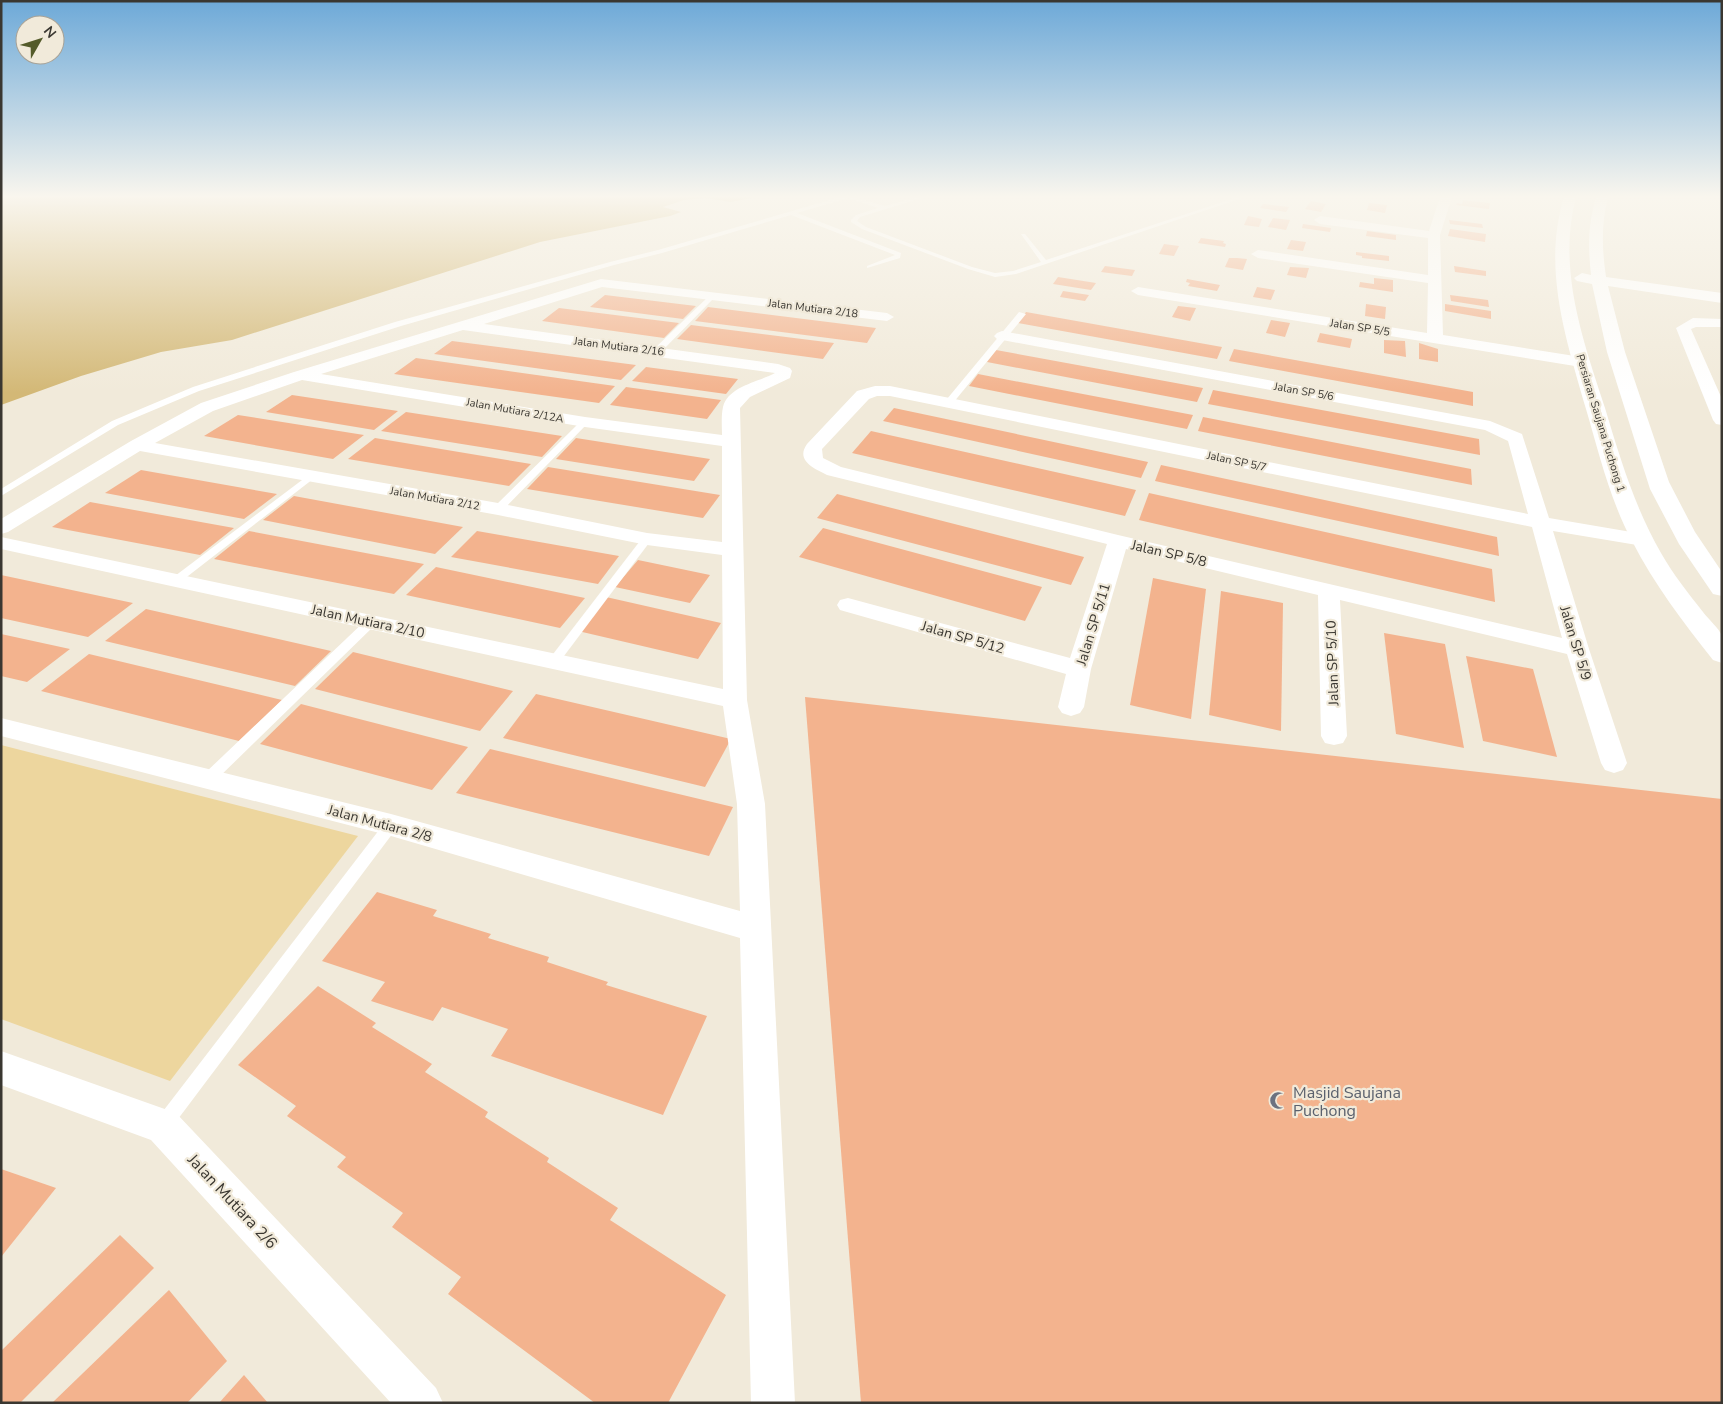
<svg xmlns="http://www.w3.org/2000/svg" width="1723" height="1404" viewBox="0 0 1723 1404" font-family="'Nunito Sans',sans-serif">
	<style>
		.green { fill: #edd69e }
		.forest { fill: #d3b876 }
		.building { fill: #f3b38e }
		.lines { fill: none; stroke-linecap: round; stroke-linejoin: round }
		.service { fill: #fff; fill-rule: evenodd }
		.minor { fill: #fff; fill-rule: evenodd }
		.tertiary { fill: #fff; fill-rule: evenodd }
		.labels { text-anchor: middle; stroke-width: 4.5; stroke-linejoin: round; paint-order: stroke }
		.far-street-label { font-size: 11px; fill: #3a3731; stroke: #f1eada }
		.street-label { font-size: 14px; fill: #3a3731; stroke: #f1eada }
		.near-worship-label { font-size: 16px; fill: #5b616d; stroke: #f1eada; text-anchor: start }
		.near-street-label { font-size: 16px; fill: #3a3731; stroke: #f1eada }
	</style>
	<rect width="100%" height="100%" fill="#f1eada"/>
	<polygon class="green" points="1,745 358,836 170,1081 1,1019"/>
	<polygon class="forest" points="1,197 756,197 731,202 705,198 684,200 663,207 681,212 670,216 540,242 232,340 161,352 81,376 1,405"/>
	<g class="building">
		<polygon points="1463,200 1490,203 1489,209 1456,205 1457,203 1462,204"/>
		<polygon points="1311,201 1326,204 1321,212 1305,209"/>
		<polygon points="1369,203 1387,205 1385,213 1367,210"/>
		<polygon points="1263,204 1289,207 1286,212 1260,208"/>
		<polygon points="1248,216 1262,219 1259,227 1244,225"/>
		<polygon points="1273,218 1290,220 1286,230 1268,227"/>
		<polygon points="1449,220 1482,224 1483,228 1450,224"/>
		<polygon points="1303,224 1331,228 1330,232 1302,228"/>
		<polygon points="1450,229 1486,234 1485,242 1448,236"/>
		<polygon points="1367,231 1396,235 1396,240 1366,236"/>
		<polygon points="1201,238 1224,241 1223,243 1226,244 1225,247 1198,243"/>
		<polygon points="1291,240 1306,242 1303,251 1287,249"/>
		<polygon points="1164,244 1179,246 1174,256 1159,254"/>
		<polygon points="1356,252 1389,256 1389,261 1362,258 1362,256 1356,255"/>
		<polygon points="1229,258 1237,258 1247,259 1243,270 1225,267"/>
		<polygon points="1105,266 1135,270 1132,276 1101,272"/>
		<polygon points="1454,266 1486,271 1486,276 1455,272"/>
		<polygon points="1290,267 1309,268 1306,278 1287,275"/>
		<polygon points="1058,277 1096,283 1091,290 1053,284"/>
		<polygon points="1374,278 1393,280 1393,292 1359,287 1360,282 1374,284"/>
		<polygon points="1187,279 1220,285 1217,291 1188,286 1190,283 1186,282"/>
		<polygon points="1257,287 1275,290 1271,300 1253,297"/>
		<polygon points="1063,291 1089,295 1085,301 1060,297"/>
		<polygon points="605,295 696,306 683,319 590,307"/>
		<polygon points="1450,295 1488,300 1489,307 1451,301"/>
		<polygon points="1366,304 1386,307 1385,319 1365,316"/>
		<polygon points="1445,304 1491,311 1491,319 1445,311"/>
		<polygon points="1178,306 1196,308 1190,321 1172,317"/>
		<polygon points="708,307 876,328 867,343 695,321"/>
		<polygon points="559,308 679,323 664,338 542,321"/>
		<polygon points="1026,312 1222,347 1217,359 1018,323"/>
		<polygon points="1271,320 1290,323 1285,337 1266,333"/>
		<polygon points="691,325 834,343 823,359 677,339"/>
		<polygon points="1320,333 1352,339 1350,348 1317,342"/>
		<polygon points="1384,340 1405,341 1406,357 1384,353"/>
		<polygon points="452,341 636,365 621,380 434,354"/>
		<polygon points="1419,343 1438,349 1438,362 1419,359"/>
		<polygon points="1234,349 1473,392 1473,406 1229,361"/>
		<polygon points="996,350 1203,388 1197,402 987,362"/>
		<polygon points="416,358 615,386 599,403 394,374"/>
		<polygon points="646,367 738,379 726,394 632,381"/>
		<polygon points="978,374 1193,415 1187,429 969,386"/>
		<polygon points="626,387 721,400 707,419 610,405"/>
		<polygon points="1213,390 1479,439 1480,455 1208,404"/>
		<polygon points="292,395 398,411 374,430 266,412"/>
		<polygon points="894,408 1148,462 1141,478 883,421"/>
		<polygon points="406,412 562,436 542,457 381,431"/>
		<polygon points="238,415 364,435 333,459 204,436"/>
		<polygon points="1203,417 1471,469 1472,485 1198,431"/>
		<polygon points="871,431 1136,490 1125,516 852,453"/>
		<polygon points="375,438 531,464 509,486 348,459"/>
		<polygon points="576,438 710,459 694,481 556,459"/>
		<polygon points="1161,465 1497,537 1499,556 1155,481"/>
		<polygon points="548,467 720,495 703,518 527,489"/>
		<polygon points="141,470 277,494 244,519 105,493"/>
		<polygon points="1149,493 1492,569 1495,602 1139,520"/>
		<polygon points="837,494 1084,557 1071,585 817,518"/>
		<polygon points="294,496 463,527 435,554 263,520"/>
		<polygon points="90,502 234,528 200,555 52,527"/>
		<polygon points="823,528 1042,587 1025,621 799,557"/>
		<polygon points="249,531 424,564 394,594 214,559"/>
		<polygon points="477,531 619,556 598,584 451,557"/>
		<polygon points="638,560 710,575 690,603 615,587"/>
		<polygon points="436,567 585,598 560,628 406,595"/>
		<polygon points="1,575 133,603 88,637 1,618"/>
		<polygon points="1153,578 1206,589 1191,719 1130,705"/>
		<polygon points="1221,591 1283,603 1281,731 1209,715"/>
		<polygon points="606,597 721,623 698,659 578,631"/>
		<polygon points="146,609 331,651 295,686 105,641"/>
		<polygon points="1384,633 1445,644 1464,748 1396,734"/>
		<polygon points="1,634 70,649 27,682 1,676"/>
		<polygon points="353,652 513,691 480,731 315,689"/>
		<polygon points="89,654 282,700 239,741 41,691"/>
		<polygon points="1466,656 1533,669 1557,757 1483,741"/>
		<polygon points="536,694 731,739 705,787 503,738"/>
		<polygon points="805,697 1722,799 1722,1403 861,1403"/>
		<polygon points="301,704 468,747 432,790 260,744"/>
		<polygon points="490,749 733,807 709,856 456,793"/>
		<polygon points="377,892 437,910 433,916 491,934 488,938 549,957 547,962 608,982 606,985 707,1016 663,1115 491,1056 508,1029 442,1007 433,1021 371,1001 385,982 322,961"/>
		<polygon points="318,986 376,1023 372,1027 432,1064 425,1072 488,1112 485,1117 549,1158 547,1162 618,1208 610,1220 726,1295 668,1403 595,1403 448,1294 461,1277 392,1227 403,1213 337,1167 346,1157 287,1116 296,1106 238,1065"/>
		<polygon points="1,1169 56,1188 1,1257"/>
		<polygon points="120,1235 154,1268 20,1403 1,1403 1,1351"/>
		<polygon points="169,1290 227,1361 187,1403 52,1403"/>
		<polygon points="244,1375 268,1403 219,1403"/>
	</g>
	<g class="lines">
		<g class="service">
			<polygon points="840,197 854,197 885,206 917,197 925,197 860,217 857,221 866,227 972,267 995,273 1013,271 1041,262 1021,234 1025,234 1046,260 1238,197 1245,197 1016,274 995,277 968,269 862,229 851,222 851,220 856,215 878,208 848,198 797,213 901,253 900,258 867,268 867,266 895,255 791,215 662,253 614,265 401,326 199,391 118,425 1,496 1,489 112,421 193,387 395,322 610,262 658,250"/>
			<polygon points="711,294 717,295 660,353 654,353 654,349"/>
			<polygon points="1019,312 1026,314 953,403 947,403 947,399"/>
			<polygon points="582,420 589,422 502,511 494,511 494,507"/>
			<polygon points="310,474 315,477 313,479 179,583 171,583 170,581 171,579"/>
			<polygon points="647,536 652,539 558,664 550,664 548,661 550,658 643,537"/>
			<polygon points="371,618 375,619 377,622 375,625 214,782 204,782 202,778 204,774 367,619"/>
			<polygon points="391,819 396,821 398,825 396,829 169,1131 163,1134 157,1131 154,1125 157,1119 386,821"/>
		</g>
		<g class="minor">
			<polygon points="1440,197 1452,197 1440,235 1443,335 1581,357 1589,362 1587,365 1581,367 1138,295 1131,291 1138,287 1427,333 1428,283 1258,258 1251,254 1258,250 1428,275 1428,238 1320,224 1314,220 1320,216 1429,231"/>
			<path d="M601 279 887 313 894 317 887 321 602 287 484 324 778 364 790 368 792 371 790 378 750 397 740 408 747 700 765 804 795 1403H751L740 938 391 836 1 736V718L391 814 740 911 737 804 723 706 1 549V537L723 689 722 555 647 545 498 515 140 451 8 532 1 534V519L131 441 201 403 294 372ZM463 330 775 373C759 382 728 386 723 407 721 416 722 427 722 435L585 417 321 374ZM302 380 585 427 722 446V542L647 533 498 503 155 443 213 411Z"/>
			<polygon points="1693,318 1722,319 1722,327 1696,327 1691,329 1722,399 1722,425 1716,424 1713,420 1676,328"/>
			<path d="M1002 331 1490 421 1522 434 1549 518 1643 534 1650 536 1653 540 1650 544 1643 546 1553 531 1589 649 1627 763 1623 770 1614 773 1605 770 1601 763 1567 654 1340 600 1347 736 1343 743 1334 745 1325 743 1321 736 1318 595 1126 549 1091 669 1084 707 1080 713 1071 716 1062 713 1058 707 1066 674 840 610 837 605 840 600 848 598 1070 658 1107 544 827 475C815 469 795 461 807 444L857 391 875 386H890L1528 514 1508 441 1485 430 997 339 994 336 997 333ZM877 396H890L1532 527 1562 638 1118 535 841 467 823 458 822 449 869 399Z"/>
			<polygon points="1,1051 176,1113 436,1388 443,1403 391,1403 151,1140 1,1085"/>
		</g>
		<g class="tertiary">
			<path d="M1564 197H1576C1557 269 1583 340 1605 408 1620 458 1635 508 1661 553 1673 574 1688 593 1703 612 1708 619 1719 628 1722 636 1723 643 1722 655 1722 663L1713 660C1683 622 1654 584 1632 541 1610 500 1599 453 1586 409 1566 339 1542 268 1564 197Z"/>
			<path d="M1596 197H1608C1601 225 1602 249 1606 277L1722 293V303L1608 286 1625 352 1669 482 1695 532 1722 572V596L1713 594 1679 544 1650 489 1607 352 1592 284 1577 281 1574 278 1582 273 1591 275C1588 247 1588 224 1596 197Z"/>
		</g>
	</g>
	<linearGradient id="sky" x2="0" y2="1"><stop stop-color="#6da9d8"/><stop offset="0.5" stop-color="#f9f6ee"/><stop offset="1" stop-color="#f9f6ee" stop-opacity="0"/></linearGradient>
	<rect width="1723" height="393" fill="url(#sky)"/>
	<defs>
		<symbol id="mosque-bare" viewBox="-9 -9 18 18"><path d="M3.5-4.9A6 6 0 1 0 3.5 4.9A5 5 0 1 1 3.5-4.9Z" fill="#6b7280" stroke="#f1eada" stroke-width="2.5" paint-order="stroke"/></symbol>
	</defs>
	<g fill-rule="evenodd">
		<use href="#mosque-bare" x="1266" y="1088" width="25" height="25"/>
	</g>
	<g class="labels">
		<g class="far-street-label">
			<text transform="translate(813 308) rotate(7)" y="4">Jalan Mutiara 2/18</text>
			<text transform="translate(1360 327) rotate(9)" y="4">Jalan SP 5/5</text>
			<text transform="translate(619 346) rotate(7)" y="4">Jalan Mutiara 2/16</text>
			<text transform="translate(1304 391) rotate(10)" y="4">Jalan SP 5/6</text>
			<text transform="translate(515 410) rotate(10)" y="4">Jalan Mutiara 2/12A</text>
			<text transform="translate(1601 423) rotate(73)" y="4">Persiaran Saujana Puchong 1</text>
			<text transform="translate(1237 461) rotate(12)" y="4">Jalan SP 5/7</text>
			<text transform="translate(435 498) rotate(10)" y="4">Jalan Mutiara 2/12</text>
		</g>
		<g class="street-label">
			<text transform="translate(1169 553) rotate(13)" y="5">Jalan SP 5/8</text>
			<text transform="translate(368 621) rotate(12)" y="5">Jalan Mutiara 2/10</text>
			<text transform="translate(1093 624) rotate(-73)" y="5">Jalan SP 5/11</text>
			<text transform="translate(963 637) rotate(16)" y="5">Jalan SP 5/12</text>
			<text transform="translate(1576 643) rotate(73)" y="5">Jalan SP 5/9</text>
			<text transform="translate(1332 663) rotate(-92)" y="5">Jalan SP 5/10</text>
			<text transform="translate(380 823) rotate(15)" y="5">Jalan Mutiara 2/8</text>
		</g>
		<g class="near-worship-label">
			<text x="1293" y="1098">Masjid Saujana<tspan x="1293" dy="18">Puchong</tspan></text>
		</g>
		<g class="near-street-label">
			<text transform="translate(233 1201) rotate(47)" y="6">Jalan Mutiara 2/6</text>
		</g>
	</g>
	<rect width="1723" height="1404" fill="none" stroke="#3a3731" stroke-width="5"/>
	<g transform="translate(40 40) rotate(51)"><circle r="24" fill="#f1eada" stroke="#a8a296"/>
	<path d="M0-4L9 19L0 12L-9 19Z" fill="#545b2a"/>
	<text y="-8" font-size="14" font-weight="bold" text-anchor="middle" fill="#3a3731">N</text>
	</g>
</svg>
